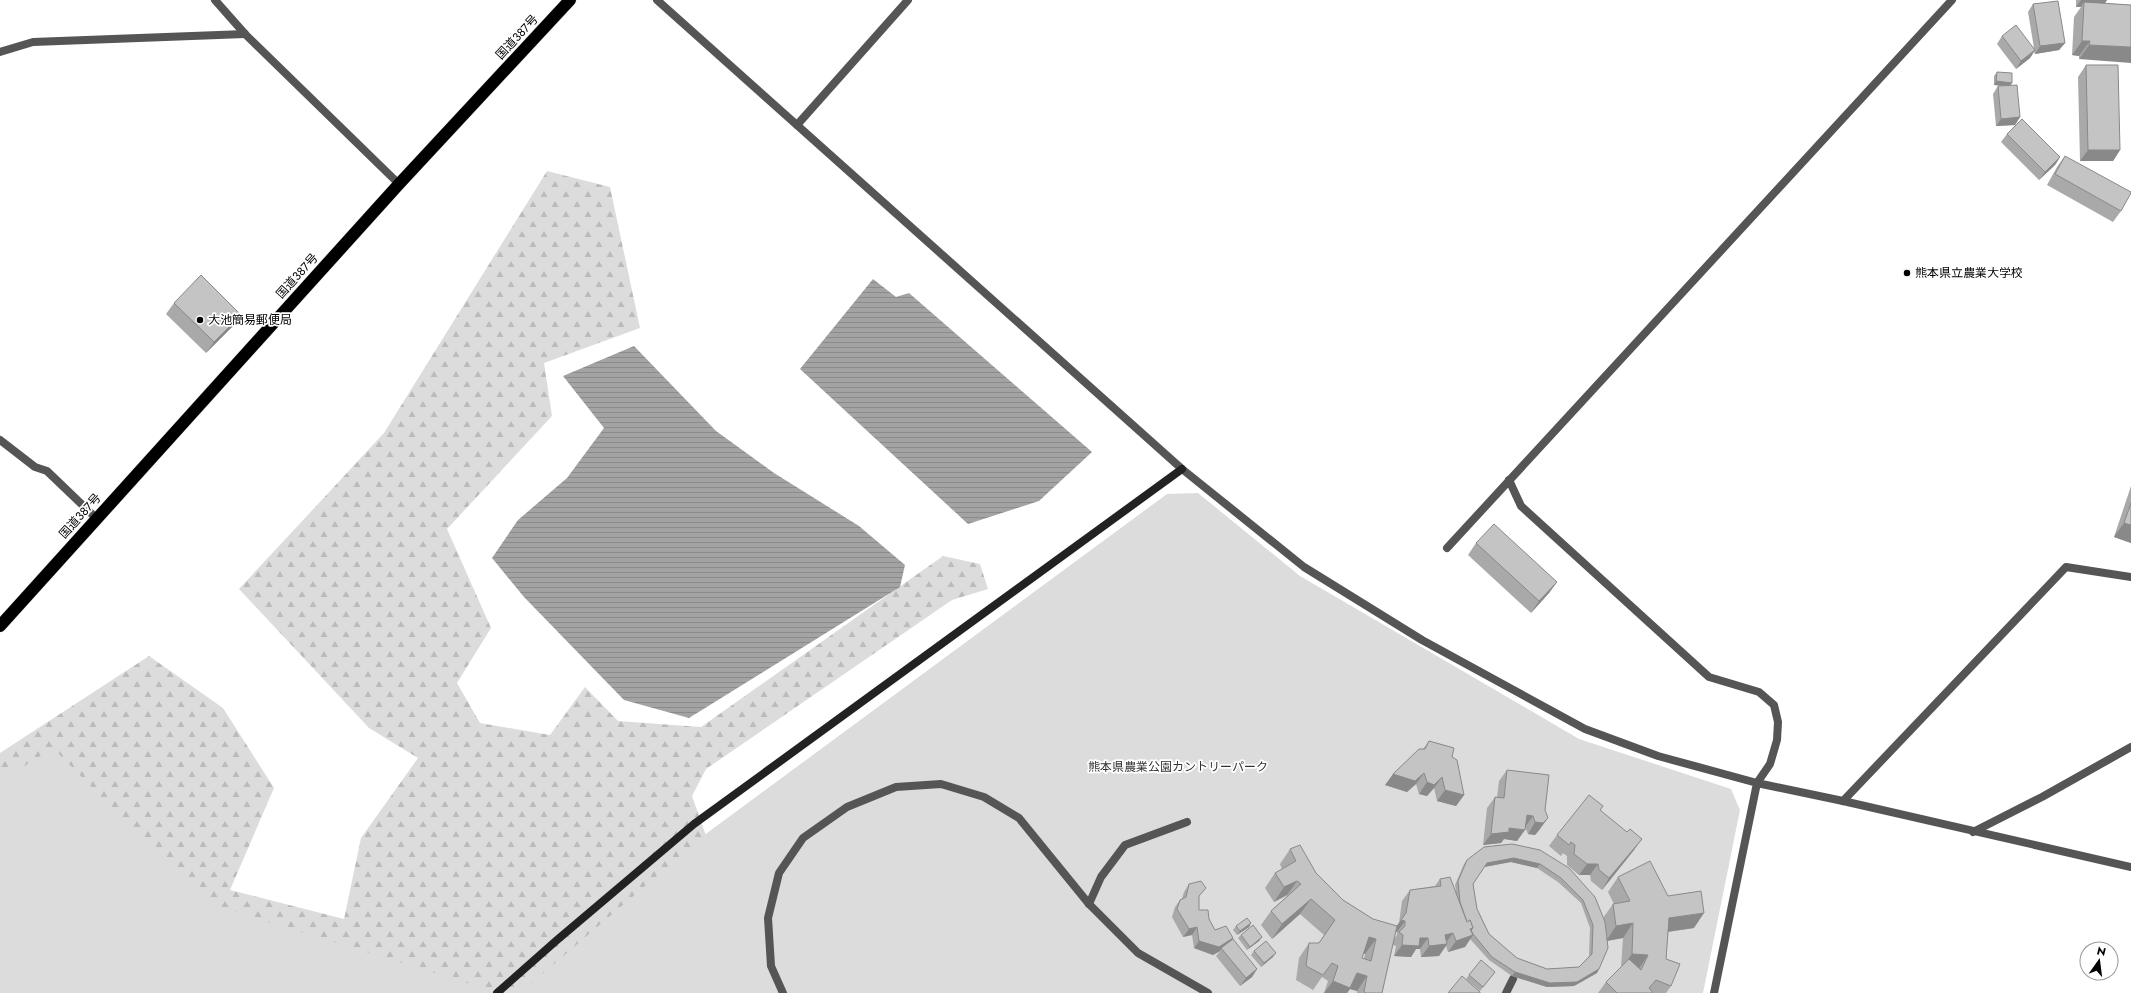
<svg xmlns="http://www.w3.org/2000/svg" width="2131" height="993" viewBox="0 0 2131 993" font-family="Jost,'Noto Sans JP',sans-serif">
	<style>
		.forest { fill: url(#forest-firs) }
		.park { fill: #dcdcdc }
		.water { fill: url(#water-rules) }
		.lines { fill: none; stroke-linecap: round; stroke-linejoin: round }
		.highway-casing { stroke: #dbdbdb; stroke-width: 13 }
		.lane { stroke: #555; stroke-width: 8 }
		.street { stroke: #555; stroke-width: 8 }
		.secondary { stroke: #222; stroke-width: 8 }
		.highway { stroke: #000; stroke-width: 12 }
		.wall { fill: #a9a9a9; fill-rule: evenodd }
		.shaded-wall { fill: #898989 }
		.building { fill: #c4c4c4; stroke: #898989; fill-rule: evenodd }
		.poi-dot { fill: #000; stroke: #fff; stroke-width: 1.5 }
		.labels { text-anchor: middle; stroke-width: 3.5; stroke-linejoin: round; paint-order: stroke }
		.street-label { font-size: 12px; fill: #000; stroke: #fff }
		.poi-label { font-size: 12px; fill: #000; stroke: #fff; text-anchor: start }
		.park-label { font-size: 12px; fill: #333; stroke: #fff }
	</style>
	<defs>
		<pattern id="forest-firs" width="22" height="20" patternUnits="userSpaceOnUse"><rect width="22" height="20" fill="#dcdcdc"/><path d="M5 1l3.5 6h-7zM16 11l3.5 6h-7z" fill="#bbb"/></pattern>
		<pattern id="water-rules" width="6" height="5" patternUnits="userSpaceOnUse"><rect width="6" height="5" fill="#a3a3a3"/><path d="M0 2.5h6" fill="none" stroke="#8b8b8b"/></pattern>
	</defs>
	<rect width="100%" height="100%" fill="#fff"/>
	<polygon class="forest" points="547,171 610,187 640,328 544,363 552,416 447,529 491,628 457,683 480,723 550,735 585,687 618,721 701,727 943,556 980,564 988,589 952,600 706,769 692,796 710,847 624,993 35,993 0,982 0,753 149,656 223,708 274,788 230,890 344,919 361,838 418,758 369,728 239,589 384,433"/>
	<g class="park">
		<polygon points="1198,493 1300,576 1579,739 1731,789 1740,810 1703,993 520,993 707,833 1167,494"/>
		<polygon points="53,748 206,903 500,993 0,993 0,781"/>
	</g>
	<g class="water">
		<polygon points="873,279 896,297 909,293 1092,452 1039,501 968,524 800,369"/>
		<polygon points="634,346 716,431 774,473 859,526 905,565 900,587 689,718 624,700 524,597 492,558 518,520 567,478 604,428 563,376"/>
	</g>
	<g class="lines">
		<defs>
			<polyline id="highway" points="0,626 399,184 570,0"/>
		</defs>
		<use href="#highway" class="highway-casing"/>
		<g class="lane">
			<polyline points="1509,480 1521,506 1709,677 1759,692 1774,705 1778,722 1777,740 1770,764 1757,783 1843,801 2131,867"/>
			<polyline points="1447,548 1952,0"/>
			<polyline points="1843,801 2066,567 2131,577"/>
			<polyline points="1973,832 2042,797 2131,747"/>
		</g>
		<g class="street">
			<polyline points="215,0 245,34 399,184"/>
			<polyline points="657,0 1182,469 1304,567 1422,640 1585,729 1658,756 1757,783 1714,993"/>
			<polyline points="0,52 33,42 245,34"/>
			<polyline points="797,125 908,0"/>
			<polyline points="0,440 35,467 47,471 96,518"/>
			<polyline points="1089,904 1101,877 1125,845 1187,822"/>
			<polyline points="783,993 771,966 768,918 779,873 803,838 847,807 896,787 941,784 984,797 1019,818 1089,904 1138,953 1208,993"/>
			<polyline points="1506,993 1513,979"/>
		</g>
		<polyline class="secondary" points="497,993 557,940 694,824 1182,469"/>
		<use href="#highway" class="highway"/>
	</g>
	<g class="wall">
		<polygon points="2076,0 2107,0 2105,3 2131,5 2079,59 2079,56 2072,55 2074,17 2081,7 2076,7"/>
		<polygon points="2033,4 2065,43 2059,50 2035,54 2034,52 2030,58 2016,69 1997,44 2002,36 2034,48 2028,12"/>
		<polygon points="2086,65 2120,150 2113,161 2080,161 2078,77"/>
		<polygon points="1997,72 2012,83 2010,86 2020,117 2015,125 1996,126 1993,94 1998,86 2004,86 1994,85 1994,76"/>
		<polygon points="2007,134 2060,157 2055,165 2039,180 2001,142"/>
		<polygon points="2065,156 2121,211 2113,222 2047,185 2057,167"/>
		<polygon points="174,303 233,326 206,353 166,314"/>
		<polygon points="2131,486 2131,543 2114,537"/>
		<polygon points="1476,543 1557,582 1549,593 1531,613 1468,555"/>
		<polygon points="1429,741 1452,757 1464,795 1456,806 1437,801 1434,788 1427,796 1419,794 1416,784 1407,792 1385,785 1423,749"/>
		<polygon points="1507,770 1540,829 1535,835 1528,834 1525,827 1517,841 1504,839 1501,843 1483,845 1487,808 1495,797 1497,797 1499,781"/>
		<polygon points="1603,806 1600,810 1634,850 1602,890 1591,881 1590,875 1579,875 1567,865 1567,856 1563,853 1561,856 1549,846 1557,835"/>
		<path d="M1290 849 1316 873 1343 900 1373 919 1397 926 1399 923 1402 901 1410 890 1435 886 1440 879 1456 892 1455 885 1464 864 1467 860 1540 850 1603 918 1613 904H1614L1608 892 1618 877 1668 896 1694 928 1668 932 1666 959 1671 986 1666 993H1598L1606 982 1621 967 1623 938 1607 941 1599 969 1597 973 1574 986 1547 987 1512 976 1489 960 1470 939 1465 947 1448 952 1446 946 1439 956 1421 957 1420 949H1416L1411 957 1394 956 1396 946 1393 945 1382 993H1357V991L1350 989 1347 993H1324L1328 981 1322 977 1313 990 1296 980 1299 958 1309 943H1319L1324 935 1300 914 1272 939 1261 925 1271 911 1287 896V895L1274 902 1265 888 1275 873 1282 869 1280 864ZM1511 862 1537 868 1558 882 1581 903 1590 928 1589 956 1579 967 1547 969 1517 958 1489 934 1477 909 1473 884 1484 867ZM1396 932H1397V935L1394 939ZM1363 953 1365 954 1364 959 1362 958Z"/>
		<polygon points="1189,884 1199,897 1199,910 1209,919 1215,930 1233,938 1231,940 1257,969 1252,977 1240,986 1216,956 1220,951 1213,955 1194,948 1192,935 1183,937 1172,917 1175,907 1180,900 1182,899 1184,892"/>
		<polygon points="1251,923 1249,927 1237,935 1233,930 1236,926"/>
		<polygon points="1241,935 1262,937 1259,941 1247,950 1238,938"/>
		<polygon points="1254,951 1273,957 1261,967 1251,955"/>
		<polygon points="1495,972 1480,991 1466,979 1469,975"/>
	</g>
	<g class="shaded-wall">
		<polygon points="2081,0 2107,0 2103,6 2084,2 2081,7 2076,7"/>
		<polygon points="2082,41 2090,41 2079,56 2072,55"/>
		<polygon points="2065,43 2059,50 2035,54 2040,46"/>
		<polygon points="2089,45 2131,47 2131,63 2079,59"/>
		<polygon points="2035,50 2030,58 2016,69 2021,61"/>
		<polygon points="1996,81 2012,83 2009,86 1994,85"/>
		<polygon points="2020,117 2015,125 1996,126 2001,119"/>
		<polygon points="2088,150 2120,150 2113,161 2080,161"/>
		<polygon points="2060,157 2055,165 2039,180 2045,172"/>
		<polygon points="241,315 233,326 206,353 214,342"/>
		<polygon points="2124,523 2131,525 2131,543 2114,537"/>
		<polygon points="1557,582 1549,593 1531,613 1539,601"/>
		<polygon points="1424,773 1416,784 1407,792 1385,785 1393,774"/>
		<polygon points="1442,777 1434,788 1427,796 1419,794 1427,782"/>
		<polygon points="1445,790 1464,795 1456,806 1437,801"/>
		<polygon points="1527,815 1533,816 1525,827"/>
		<polygon points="1548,818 1540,829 1535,835 1528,834 1535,822"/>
		<polygon points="1509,828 1525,830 1517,841 1504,839 1501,843 1483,845 1491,834"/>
		<polygon points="1642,839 1634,850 1602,890 1609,878"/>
		<polygon points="1514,858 1540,864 1537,868 1511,862 1484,867 1487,863"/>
		<polygon points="1587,864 1598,864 1590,875 1579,875"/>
		<polygon points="1297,881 1287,895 1274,902 1284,887"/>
		<polygon points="1311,899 1300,914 1272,939 1282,924"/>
		<polygon points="1704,913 1694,928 1659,933 1669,918"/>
		<polygon points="1401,920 1405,921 1397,932 1393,931"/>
		<polygon points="1251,923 1249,927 1237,935 1240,931"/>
		<polygon points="1633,923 1623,938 1606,941 1616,926"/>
		<polygon points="1197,927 1192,935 1183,937 1189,929"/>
		<polygon points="1473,928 1473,935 1465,947 1448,952 1456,941 1470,929"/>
		<polygon points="1453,933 1445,944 1447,944 1439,956 1421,957 1429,946 1445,935"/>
		<polygon points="1262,937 1259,941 1247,950 1250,947"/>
		<polygon points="1369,937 1376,939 1365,954 1359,952"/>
		<polygon points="1233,938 1228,946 1221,948 1220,951 1213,955 1194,948 1199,941"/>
		<polygon points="1420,938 1428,938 1420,949 1416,949 1411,957 1394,956 1402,945"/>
		<polygon points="1276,953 1273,957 1261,967 1264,963"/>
		<polygon points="1632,954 1648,955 1638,970 1621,969"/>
		<polygon points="1257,969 1252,977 1240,986 1246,978"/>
		<polygon points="1599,969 1597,973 1574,986 1547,987 1512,976 1515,972"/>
		<polygon points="1357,973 1367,976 1357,991 1350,989 1347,993 1324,993 1333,981"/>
	</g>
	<g class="building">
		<polygon points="2058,1 2065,43 2040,46 2033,4"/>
		<polygon points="2084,2 2131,5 2131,47 2089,45 2090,41 2082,41"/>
		<polygon points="2016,25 2035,50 2021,61 2002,36"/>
		<polygon points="2086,65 2118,65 2120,150 2088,150"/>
		<polygon points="1997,72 2012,73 2012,83 1996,81"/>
		<polygon points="2017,85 2020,117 2001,119 1998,86"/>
		<polygon points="2022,119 2060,157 2045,172 2007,134"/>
		<polygon points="2065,156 2131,192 2131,193 2121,211 2055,174"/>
		<polygon points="201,275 241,315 214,342 174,303"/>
		<polygon points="2131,503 2131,525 2124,523"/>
		<polygon points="1494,524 1557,582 1539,601 1476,543"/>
		<polygon points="1429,741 1454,748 1452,757 1457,760 1464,795 1445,790 1442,777 1434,785 1427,782 1424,773 1415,781 1393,774 1419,749 1425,749"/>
		<polygon points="1507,770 1549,775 1545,810 1548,818 1543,823 1535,822 1533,816 1527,815 1525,830 1509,828 1509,832 1491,834 1495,797 1504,798"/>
		<polygon points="1589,795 1603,806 1600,810 1627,832 1630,829 1642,839 1609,878 1599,870 1598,864 1587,864 1574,854 1575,845 1571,842 1569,845 1557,835"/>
		<path d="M1512 844 1540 850 1569 868 1595 897 1605 922 1608 948 1599 969 1577 982 1550 983 1515 972 1492 957 1473 934 1471 930 1473 928 1470 920 1467 922 1460 902 1458 881 1467 860 1484 847ZM1514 858 1540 864 1561 878 1583 900 1593 925 1592 954 1579 967 1547 969 1517 958 1489 934 1477 909 1473 884 1487 863Z"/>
		<path d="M1300 845 1316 873 1343 900 1373 919 1397 926 1382 993H1366L1364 992 1367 976 1357 973 1350 988 1333 981 1338 966 1332 963 1323 975 1306 966 1309 943H1319L1335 920 1311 899 1282 924 1271 911 1301 884 1297 881 1284 887 1275 873 1296 861 1290 849ZM1369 937 1376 939 1371 961 1362 958Z"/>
		<polygon points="1650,861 1668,896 1701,891 1704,913 1669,918 1666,959 1680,964 1671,986 1656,980 1649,988 1653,993 1617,993 1606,982 1629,959 1641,970 1648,955 1632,954 1633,923 1616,926 1613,904 1630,901 1618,877"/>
		<polygon points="1450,877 1467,922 1470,920 1473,928 1470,929 1473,935 1456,941 1453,933 1445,935 1447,944 1429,946 1428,938 1420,938 1419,946 1402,945 1403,935 1399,932 1405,926 1405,921 1401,920 1406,913 1410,890 1441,886 1440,879"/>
		<polygon points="1201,881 1206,888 1199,896 1199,910 1208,910 1209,919 1215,930 1226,926 1233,938 1219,947 1199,941 1197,927 1189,929 1177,909 1180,900 1186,897 1189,884"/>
		<polygon points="1247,918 1251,923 1240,931 1236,926"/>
		<polygon points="1253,925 1262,937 1250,947 1241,935"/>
		<polygon points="1233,939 1257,969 1246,978 1221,948"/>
		<polygon points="1266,941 1276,953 1264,963 1254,951"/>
		<polygon points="1481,960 1495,972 1483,987 1469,975"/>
		<polygon points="1462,976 1480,992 1480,993 1448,993"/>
	</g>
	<g class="poi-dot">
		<circle cx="1907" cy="273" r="4"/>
		<circle cx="200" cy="320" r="4"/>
	</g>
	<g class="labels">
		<g class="street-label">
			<text transform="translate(517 37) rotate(-47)" y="4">国道387号</text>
			<text transform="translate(297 276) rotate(-48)" y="4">国道387号</text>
			<text transform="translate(80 516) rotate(-48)" y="4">国道387号</text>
		</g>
		<g class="poi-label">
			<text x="1915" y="277">熊本県立農業大学校</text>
			<text x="208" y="324">大池簡易郵便局</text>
		</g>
		<g class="park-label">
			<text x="1178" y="771">熊本県農業公園カントリーパーク</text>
		</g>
	</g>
	<g transform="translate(2099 961) rotate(14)"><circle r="19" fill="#ffffff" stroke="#999999"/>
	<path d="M0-3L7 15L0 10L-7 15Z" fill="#000000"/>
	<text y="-6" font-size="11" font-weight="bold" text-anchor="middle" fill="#000000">N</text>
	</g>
</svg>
